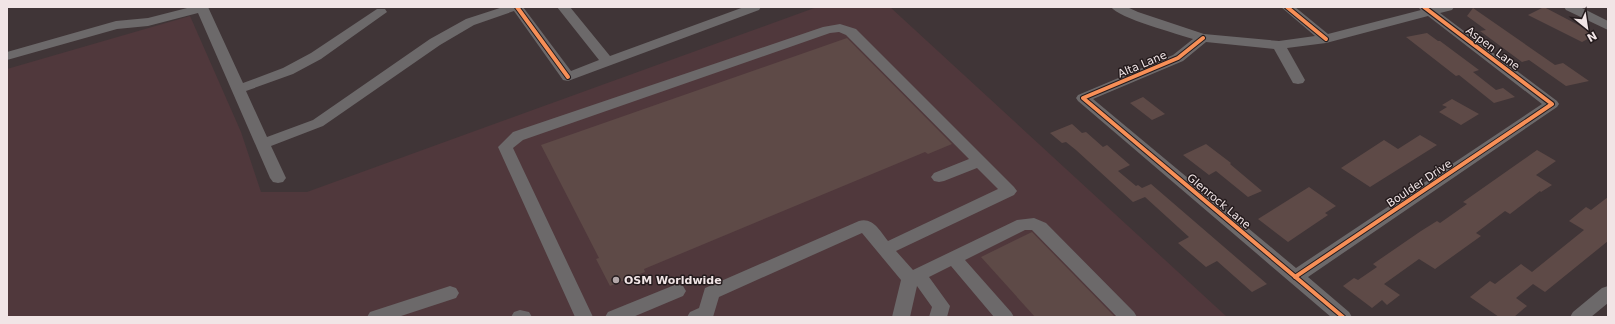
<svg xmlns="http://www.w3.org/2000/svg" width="1615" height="324" viewBox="0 0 1615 324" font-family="'DejaVu Sans',sans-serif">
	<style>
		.built { fill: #50383c }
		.building { fill: #5e4a47 }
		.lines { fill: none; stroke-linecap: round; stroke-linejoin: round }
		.minor { fill: #6c696a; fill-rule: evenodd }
		.cycleway-casing { stroke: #241b1d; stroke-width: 6 }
		.cycleway { stroke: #f78f57; stroke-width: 4 }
		.poi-dot { fill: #b3a7a9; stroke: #241b1d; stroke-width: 1.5 }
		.labels { text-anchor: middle; stroke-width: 3; stroke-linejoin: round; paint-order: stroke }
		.street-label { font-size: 11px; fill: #f1e5e6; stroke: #241b1d }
		.poi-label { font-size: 11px; font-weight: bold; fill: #f1e5e6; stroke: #241b1d; text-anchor: start }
	</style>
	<rect width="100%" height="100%" fill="#403537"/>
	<polygon class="built" points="817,7 890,7 1227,317 7,317 7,69 190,16 241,132 261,192 307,192"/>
	<g class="building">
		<polygon points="1544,7 1584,28 1597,34 1582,42 1528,15"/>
		<polygon points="1473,8 1555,65 1563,63 1589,81 1566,86 1529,60 1522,62 1480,31 1486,30 1467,16"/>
		<polygon points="1427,33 1438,41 1440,41 1479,70 1473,72 1496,90 1503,88 1515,97 1494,103 1459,75 1456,76 1406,37"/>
		<polygon points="847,38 952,144 928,154 925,152 644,269 645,272 610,286 596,259 599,258 541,145"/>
		<polygon points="1143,97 1165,114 1152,120 1130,103"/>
		<polygon points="1452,99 1479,114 1461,125 1439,112 1447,107 1442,105"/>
		<polygon points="1072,124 1082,133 1086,132 1103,147 1107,145 1130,165 1118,171 1136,186 1138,185 1142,188 1151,184 1267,284 1252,292 1217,261 1206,267 1178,243 1189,237 1145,197 1133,202 1076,150 1066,142 1062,143 1050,133"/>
		<polygon points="1420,135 1437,145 1370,187 1341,168 1384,140 1398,149"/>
		<polygon points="1206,144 1231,163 1230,164 1262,191 1248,197 1216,171 1209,175 1183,155"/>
		<polygon points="1537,150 1556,161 1536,175 1552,185 1541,192 1540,191 1510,214 1505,211 1476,233 1481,236 1435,269 1419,259 1384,284 1400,295 1387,305 1382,300 1372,308 1343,286 1354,278 1358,280 1377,267 1373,264 1421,231 1437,221 1440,223 1467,204 1463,202"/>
		<polygon points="1309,187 1336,206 1325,213 1328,215 1288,242 1258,219"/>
		<polygon points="1608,197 1608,241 1545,292 1533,284 1516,298 1527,306 1514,317 1499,317 1470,297 1490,281 1495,284 1521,264 1532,272 1584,230 1569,221 1586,207 1591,210"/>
		<polygon points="1032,232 1115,317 1035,317 981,257"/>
	</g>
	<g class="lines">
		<g class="minor">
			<polygon points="191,7 208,7 243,83 283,68 311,53 377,9 385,9 387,12 321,59 293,74 246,91 267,137 313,120 430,39 466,19 503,7 523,7 571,71 599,60 557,7 570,7 610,56 744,7 761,7 759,10 568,81 563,80 514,11 474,25 440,45 323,126 271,146 286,178 283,182 278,183 273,182 270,178 198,13 148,26 117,29 7,60 7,52 116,21 148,18"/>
			<path d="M1111 7H1127L1138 12 1204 34 1279 41 1315 36 1281 7H1295L1328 34 1421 10 1418 7H1454L1452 10 1440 13 1557 101 1559 104 1557 107 1308 277 1349 312 1352 317H1331L1078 101 1076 98 1078 95 1173 55 1193 39C1178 34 1118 18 1111 7ZM1428 16 1542 104 1296 268 1093 99 1183 61 1206 42 1274 49 1293 83 1298 84 1303 83 1305 80 1287 48 1326 43Z"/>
			<polygon points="1564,7 1580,7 1608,21 1608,30 1566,10"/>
			<path d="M840 24 856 29 1014 187 1017 191 1014 195 896 251 913 270 1017 220 1034 218 1046 223 1134 312 1137 317H1117L1032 230H1025L965 260 1011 312 1014 317H994L951 266 929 277 950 306 947 317H929L932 307 917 286 910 317H892L901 280 862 233 719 297 713 317H687L690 312 699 308 705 288 859 221C873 217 880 231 888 241L998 189 977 168 944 181 939 182 934 181 931 177 934 173 969 159 846 35 839 32 830 33 523 140 513 148 593 317H575L498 147 513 132 823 27Z"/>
			<polygon points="677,284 683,286 686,291 683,296 633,317 605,317 608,312"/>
			<polygon points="450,286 456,288 459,293 456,298 398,317 367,317 370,312"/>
			<polygon points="1608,286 1608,303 1591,317 1570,317 1573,312 1602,288"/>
			<polygon points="520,310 529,312 532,317 511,317 514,312"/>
		</g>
		<defs>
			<g id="cycleway">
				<polyline points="517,7 568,77"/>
				<polyline points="1287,7 1326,39"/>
				<polyline points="1203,38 1178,58 1083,98 1343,317"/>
				<polyline points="1295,277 1552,104 1424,7"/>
			</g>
		</defs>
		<use href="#cycleway" class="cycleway-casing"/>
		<use href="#cycleway" class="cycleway"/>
	</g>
	<circle class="poi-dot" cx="616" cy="280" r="4"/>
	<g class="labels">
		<g class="street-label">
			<text transform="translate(1493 48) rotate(37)" y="4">Aspen Lane</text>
			<text transform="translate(1142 64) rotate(-23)" y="4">Alta Lane</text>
			<text transform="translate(1419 183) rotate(-34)" y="4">Boulder Drive</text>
			<text transform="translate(1219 201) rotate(40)" y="4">Glenrock Lane</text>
		</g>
		<g class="poi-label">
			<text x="624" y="284">OSM Worldwide</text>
		</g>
	</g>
	<rect width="1615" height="324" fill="none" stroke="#f1e5e6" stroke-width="16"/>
	<g transform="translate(1587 28) rotate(150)" stroke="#241b1d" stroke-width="3" paint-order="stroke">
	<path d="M0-3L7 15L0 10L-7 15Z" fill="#f1e5e6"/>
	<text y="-6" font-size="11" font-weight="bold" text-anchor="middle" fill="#f1e5e6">N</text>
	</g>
</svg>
